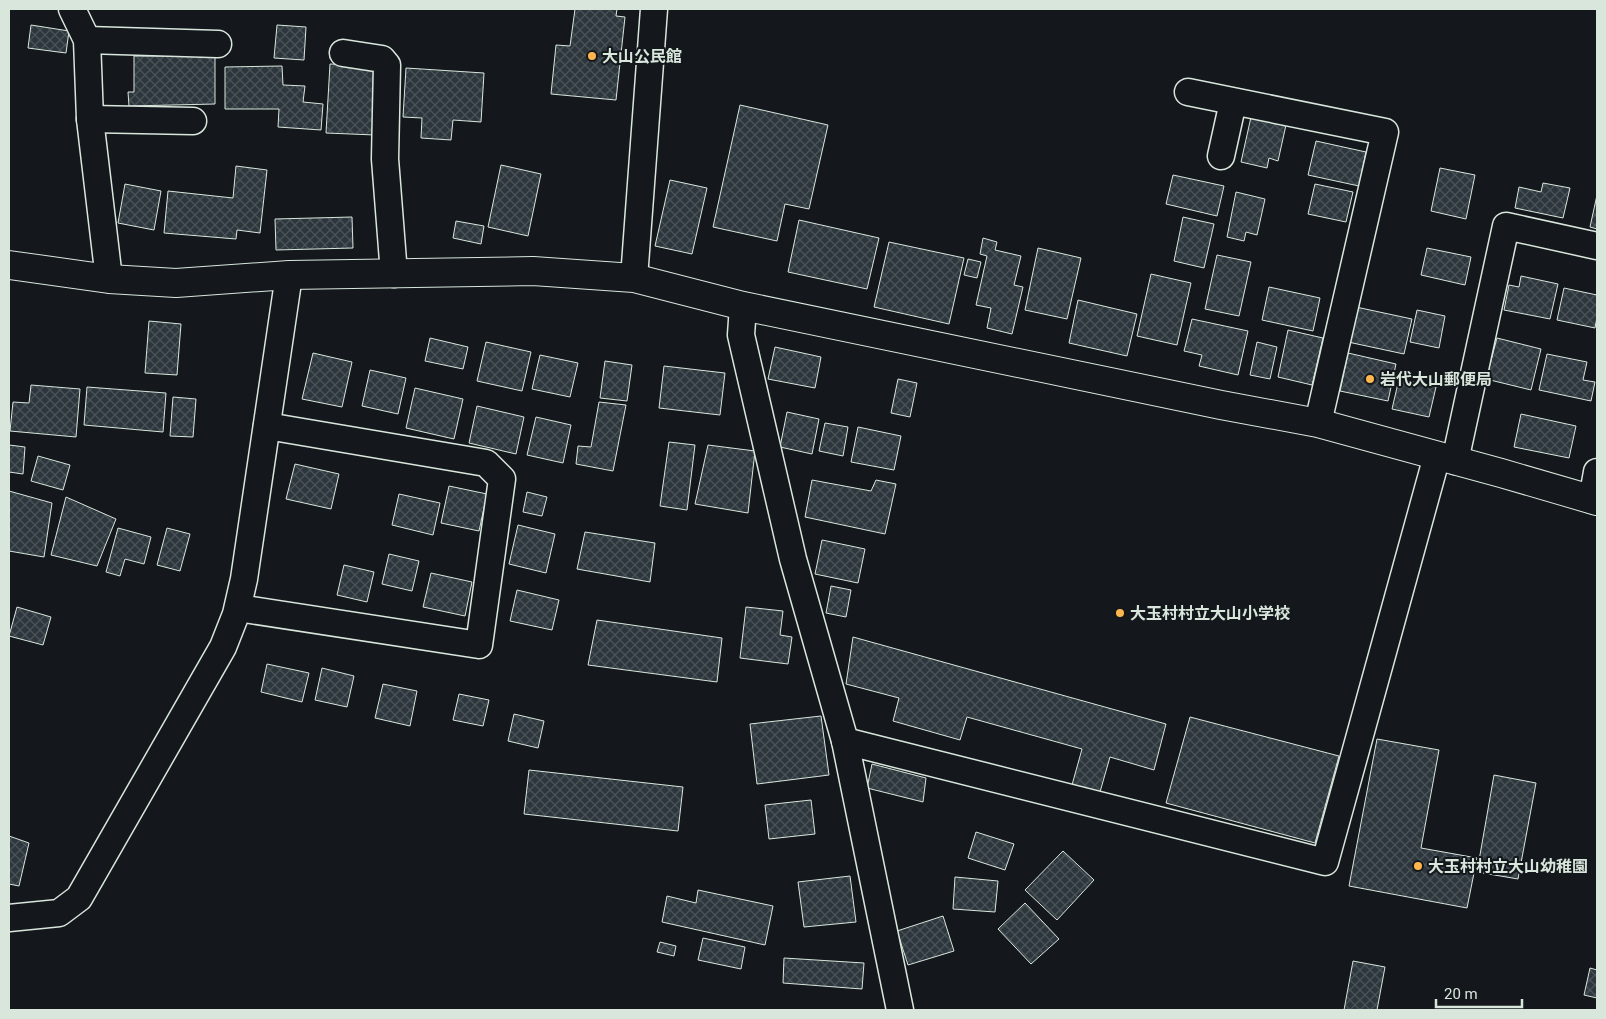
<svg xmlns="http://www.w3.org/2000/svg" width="1606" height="1019" viewBox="0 0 1606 1019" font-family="Roboto,'Noto Sans JP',sans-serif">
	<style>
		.building { fill: url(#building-cross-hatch); stroke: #d8e6dc }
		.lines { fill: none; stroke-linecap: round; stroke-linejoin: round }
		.minor-casing { stroke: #d8e6dc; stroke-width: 29 }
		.tertiary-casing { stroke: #d8e6dc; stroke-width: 30 }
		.minor { stroke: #14181c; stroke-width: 26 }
		.tertiary { stroke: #14181c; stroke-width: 28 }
		.poi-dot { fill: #ffb74d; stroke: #14181c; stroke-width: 2 }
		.labels { text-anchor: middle; stroke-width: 4; stroke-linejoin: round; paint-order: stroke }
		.poi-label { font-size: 16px; font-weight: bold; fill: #d8e6dc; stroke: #14181c; text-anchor: start }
	</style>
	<defs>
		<pattern id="building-cross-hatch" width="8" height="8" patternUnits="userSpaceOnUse" patternTransform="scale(1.25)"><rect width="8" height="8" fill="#2c363c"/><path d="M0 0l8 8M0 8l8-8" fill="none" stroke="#4a5358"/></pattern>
	</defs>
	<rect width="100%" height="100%" fill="#14181c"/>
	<g class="building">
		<polygon points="575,9 617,9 616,16 625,17 616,100 551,94 556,45 570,46"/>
		<polygon points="31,25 69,31 66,53 28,48"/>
		<polygon points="277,25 306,27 304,60 274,58"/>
		<polygon points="134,56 215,56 215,104 129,106 128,92 134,92"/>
		<polygon points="330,64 379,66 375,135 326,133"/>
		<polygon points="282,66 283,85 305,86 303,102 323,104 321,130 278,127 279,109 225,109 225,67"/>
		<polygon points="406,68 484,73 481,122 453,120 451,140 421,138 422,118 403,117"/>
		<polygon points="740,105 828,125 809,209 785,204 777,241 713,227"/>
		<polygon points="1251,117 1286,125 1278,161 1269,158 1267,168 1241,162"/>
		<polygon points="1316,141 1366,152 1359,186 1308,175"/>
		<polygon points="501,165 541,174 528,236 488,227"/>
		<polygon points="236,166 267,170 260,233 237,230 236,239 164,233 168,191 233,198"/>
		<polygon points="1440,168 1475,175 1466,219 1431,211"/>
		<polygon points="1173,175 1224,186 1217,216 1166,204"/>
		<polygon points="670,180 707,188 692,254 655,246"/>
		<polygon points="1543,183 1570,188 1563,218 1515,208 1519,187 1541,192"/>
		<polygon points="125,184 161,191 154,230 118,223"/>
		<polygon points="1315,184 1353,192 1346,222 1308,214"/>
		<polygon points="1236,192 1265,199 1257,235 1246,232 1244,241 1227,237"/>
		<polygon points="1597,195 1597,229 1590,227"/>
		<polygon points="352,217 353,248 276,250 275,219"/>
		<polygon points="1183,217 1214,224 1204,268 1174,261"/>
		<polygon points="799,220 879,238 867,289 788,272"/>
		<polygon points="456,221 484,226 481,244 453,238"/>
		<polygon points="983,238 997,242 995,250 1021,256 1014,285 1023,287 1012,334 987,328 991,308 976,305 987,256 980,254"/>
		<polygon points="889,242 964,258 949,324 874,307"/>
		<polygon points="1038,248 1081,258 1067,319 1025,310"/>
		<polygon points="1427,248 1471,257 1465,285 1421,275"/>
		<polygon points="1217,255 1251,262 1239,316 1205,309"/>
		<polygon points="968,259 981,262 977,278 964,275"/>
		<polygon points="1151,274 1191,283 1177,345 1137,336"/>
		<polygon points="1521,276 1558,284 1550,319 1504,310 1509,285 1519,287"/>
		<polygon points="1269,287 1320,298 1313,331 1262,320"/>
		<polygon points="1564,288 1597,295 1597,317 1595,328 1557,320"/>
		<polygon points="1078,300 1137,314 1127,356 1069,343"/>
		<polygon points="1356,307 1412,319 1404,354 1348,342"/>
		<polygon points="1417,310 1445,316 1439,348 1410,342"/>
		<polygon points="1192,319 1248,331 1238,375 1199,366 1202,355 1184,351"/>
		<polygon points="149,321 181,324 177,375 145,373"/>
		<polygon points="1288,330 1323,338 1312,385 1278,377"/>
		<polygon points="430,338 468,347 463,369 425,361"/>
		<polygon points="1497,338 1541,349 1531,390 1486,379"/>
		<polygon points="486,342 531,352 522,391 477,381"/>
		<polygon points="1257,342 1277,347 1270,379 1250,375"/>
		<polygon points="775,347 821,357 815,388 768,379"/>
		<polygon points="313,353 352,362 342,407 302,399"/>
		<polygon points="1348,353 1396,364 1388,401 1340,391"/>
		<polygon points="1547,354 1587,362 1583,380 1595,382 1591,401 1539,390"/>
		<polygon points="540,355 578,363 570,397 532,389"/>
		<polygon points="605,361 632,365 627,401 600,398"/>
		<polygon points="664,366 725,373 720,415 659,408"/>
		<polygon points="370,370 406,378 398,414 362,406"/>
		<polygon points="898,379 917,383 910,417 891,413"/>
		<polygon points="1399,379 1436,387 1429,417 1392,409"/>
		<polygon points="31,385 80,389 76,437 10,431 13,402 29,403"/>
		<polygon points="87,387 166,393 163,432 84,425"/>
		<polygon points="415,388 463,399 454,439 406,428"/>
		<polygon points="173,397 196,399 193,437 170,436"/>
		<polygon points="599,402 626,405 613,471 576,464 578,446 591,447"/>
		<polygon points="477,406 524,417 516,454 469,443"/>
		<polygon points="787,412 819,419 812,454 780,447"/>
		<polygon points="1521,414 1576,426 1569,458 1514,447"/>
		<polygon points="536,417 571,425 563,463 527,455"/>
		<polygon points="825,423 848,427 843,456 819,451"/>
		<polygon points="858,427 901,436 894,470 851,462"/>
		<polygon points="669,442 695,445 687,510 660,506"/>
		<polygon points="9,445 25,447 23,474 9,472"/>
		<polygon points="708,445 755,451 748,513 695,504"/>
		<polygon points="38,456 70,465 63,490 31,481"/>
		<polygon points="295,464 339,474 331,509 286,499"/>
		<polygon points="812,480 871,491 876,480 896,484 885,534 805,517"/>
		<polygon points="449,486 487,494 479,531 441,523"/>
		<polygon points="9,491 52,503 44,557 9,551"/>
		<polygon points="527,492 547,497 542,516 523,512"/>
		<polygon points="399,494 440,503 433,535 392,525"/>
		<polygon points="66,497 116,519 97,566 51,555"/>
		<polygon points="518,525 555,534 546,573 509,564"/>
		<polygon points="118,528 151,537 144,564 125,559 120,576 106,572"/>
		<polygon points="167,528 190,534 180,571 157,565"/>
		<polygon points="585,532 655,543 650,582 577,569"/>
		<polygon points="822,540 865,549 858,583 815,574"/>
		<polygon points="389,554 419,561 412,591 382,584"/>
		<polygon points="344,565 374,572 367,602 337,595"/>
		<polygon points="431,573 472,582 465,616 423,607"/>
		<polygon points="831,586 851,590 846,617 826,613"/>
		<polygon points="517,590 559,600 552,630 510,621"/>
		<polygon points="17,607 51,617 43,645 9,636"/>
		<polygon points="746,607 783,611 780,635 792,637 788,664 740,658"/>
		<polygon points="597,620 722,638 717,682 588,665"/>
		<polygon points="853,637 1166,724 1154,770 1110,757 1100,792 1072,785 1082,749 967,717 960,740 893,721 899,698 846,684"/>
		<polygon points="267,664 309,673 302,702 261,692"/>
		<polygon points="322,668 354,676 347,707 315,700"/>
		<polygon points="383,684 417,691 410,726 375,718"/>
		<polygon points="459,694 489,700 483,726 453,720"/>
		<polygon points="514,714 544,721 538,748 508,741"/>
		<polygon points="821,716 829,775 757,784 750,724"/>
		<polygon points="1190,717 1339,756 1315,843 1166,803"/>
		<polygon points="1377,739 1439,750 1421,848 1477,858 1467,908 1349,886"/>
		<polygon points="872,764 926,778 923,802 867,788"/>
		<polygon points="529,770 683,787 678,831 524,814"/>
		<polygon points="1494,775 1536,783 1518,879 1477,872"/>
		<polygon points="811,800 815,834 769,839 765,805"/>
		<polygon points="976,832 1014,844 1005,870 968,858"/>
		<polygon points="9,836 29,843 19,886 9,884"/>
		<polygon points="1063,851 1094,880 1057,920 1025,890"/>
		<polygon points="850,876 856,922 804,927 798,882"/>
		<polygon points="955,877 998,881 995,912 953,909"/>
		<polygon points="698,890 773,906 765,945 662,922 667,896 696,903"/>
		<polygon points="1025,903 1059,939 1031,964 998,929"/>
		<polygon points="943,916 954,951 908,965 897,931"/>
		<polygon points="703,938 745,947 741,969 698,960"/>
		<polygon points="660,942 676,946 674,956 657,952"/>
		<polygon points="784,958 864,963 862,989 783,983"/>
		<polygon points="1353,961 1385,967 1377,1010 1344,1010"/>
		<polygon points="1590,968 1597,970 1597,998 1584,995"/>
	</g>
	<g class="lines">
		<defs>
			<g id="minor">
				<polyline points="72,9 87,40 90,119 109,279"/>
				<polyline points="87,40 218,44"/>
				<polyline points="343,53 382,59 387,65 385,159 394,274"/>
				<polyline points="1188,92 1385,132 1318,423"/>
				<polyline points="90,119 193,121"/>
				<polyline points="1221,156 1233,102"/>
				<polyline points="634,278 654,9"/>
				<polyline points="743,306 741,335 793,559 845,741 900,1010"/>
				<polyline points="1455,461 1506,226 1597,246"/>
				<polyline points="1592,500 1597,472"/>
				<polyline points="238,608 479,645 502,479 486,463 267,426"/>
				<polyline points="845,741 1325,862 1437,456"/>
				<polyline points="9,918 59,913 79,898 223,647 236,614 244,579 289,275"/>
			</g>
			<polyline id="tertiary" points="9,265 109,279 176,283 289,275 533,271 634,278 743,306 1221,405 1318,423 1501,473 1597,501"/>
		</defs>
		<use href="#minor" class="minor-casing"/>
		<use href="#tertiary" class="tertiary-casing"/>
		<use href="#minor" class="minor"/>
		<use href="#tertiary" class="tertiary"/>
	</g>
	<g class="poi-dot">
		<circle cx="592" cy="56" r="5"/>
		<circle cx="1370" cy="379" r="5"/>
		<circle cx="1120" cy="613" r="5"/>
		<circle cx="1418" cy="866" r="5"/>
	</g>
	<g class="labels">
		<g class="poi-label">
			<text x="602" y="62">大山公民館</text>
			<text x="1380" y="385">岩代大山郵便局</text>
			<text x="1130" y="619">大玉村村立大山小学校</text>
			<text x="1428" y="872">大玉村村立大山幼稚園</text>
		</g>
	</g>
	<rect width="1606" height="1019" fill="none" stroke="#d8e6dc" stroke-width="20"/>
	<path d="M1436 999v8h86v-8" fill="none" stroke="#d8e6dc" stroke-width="2.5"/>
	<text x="1444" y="999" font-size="15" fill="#d8e6dc" stroke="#14181c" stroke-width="4" paint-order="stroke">20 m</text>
</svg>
